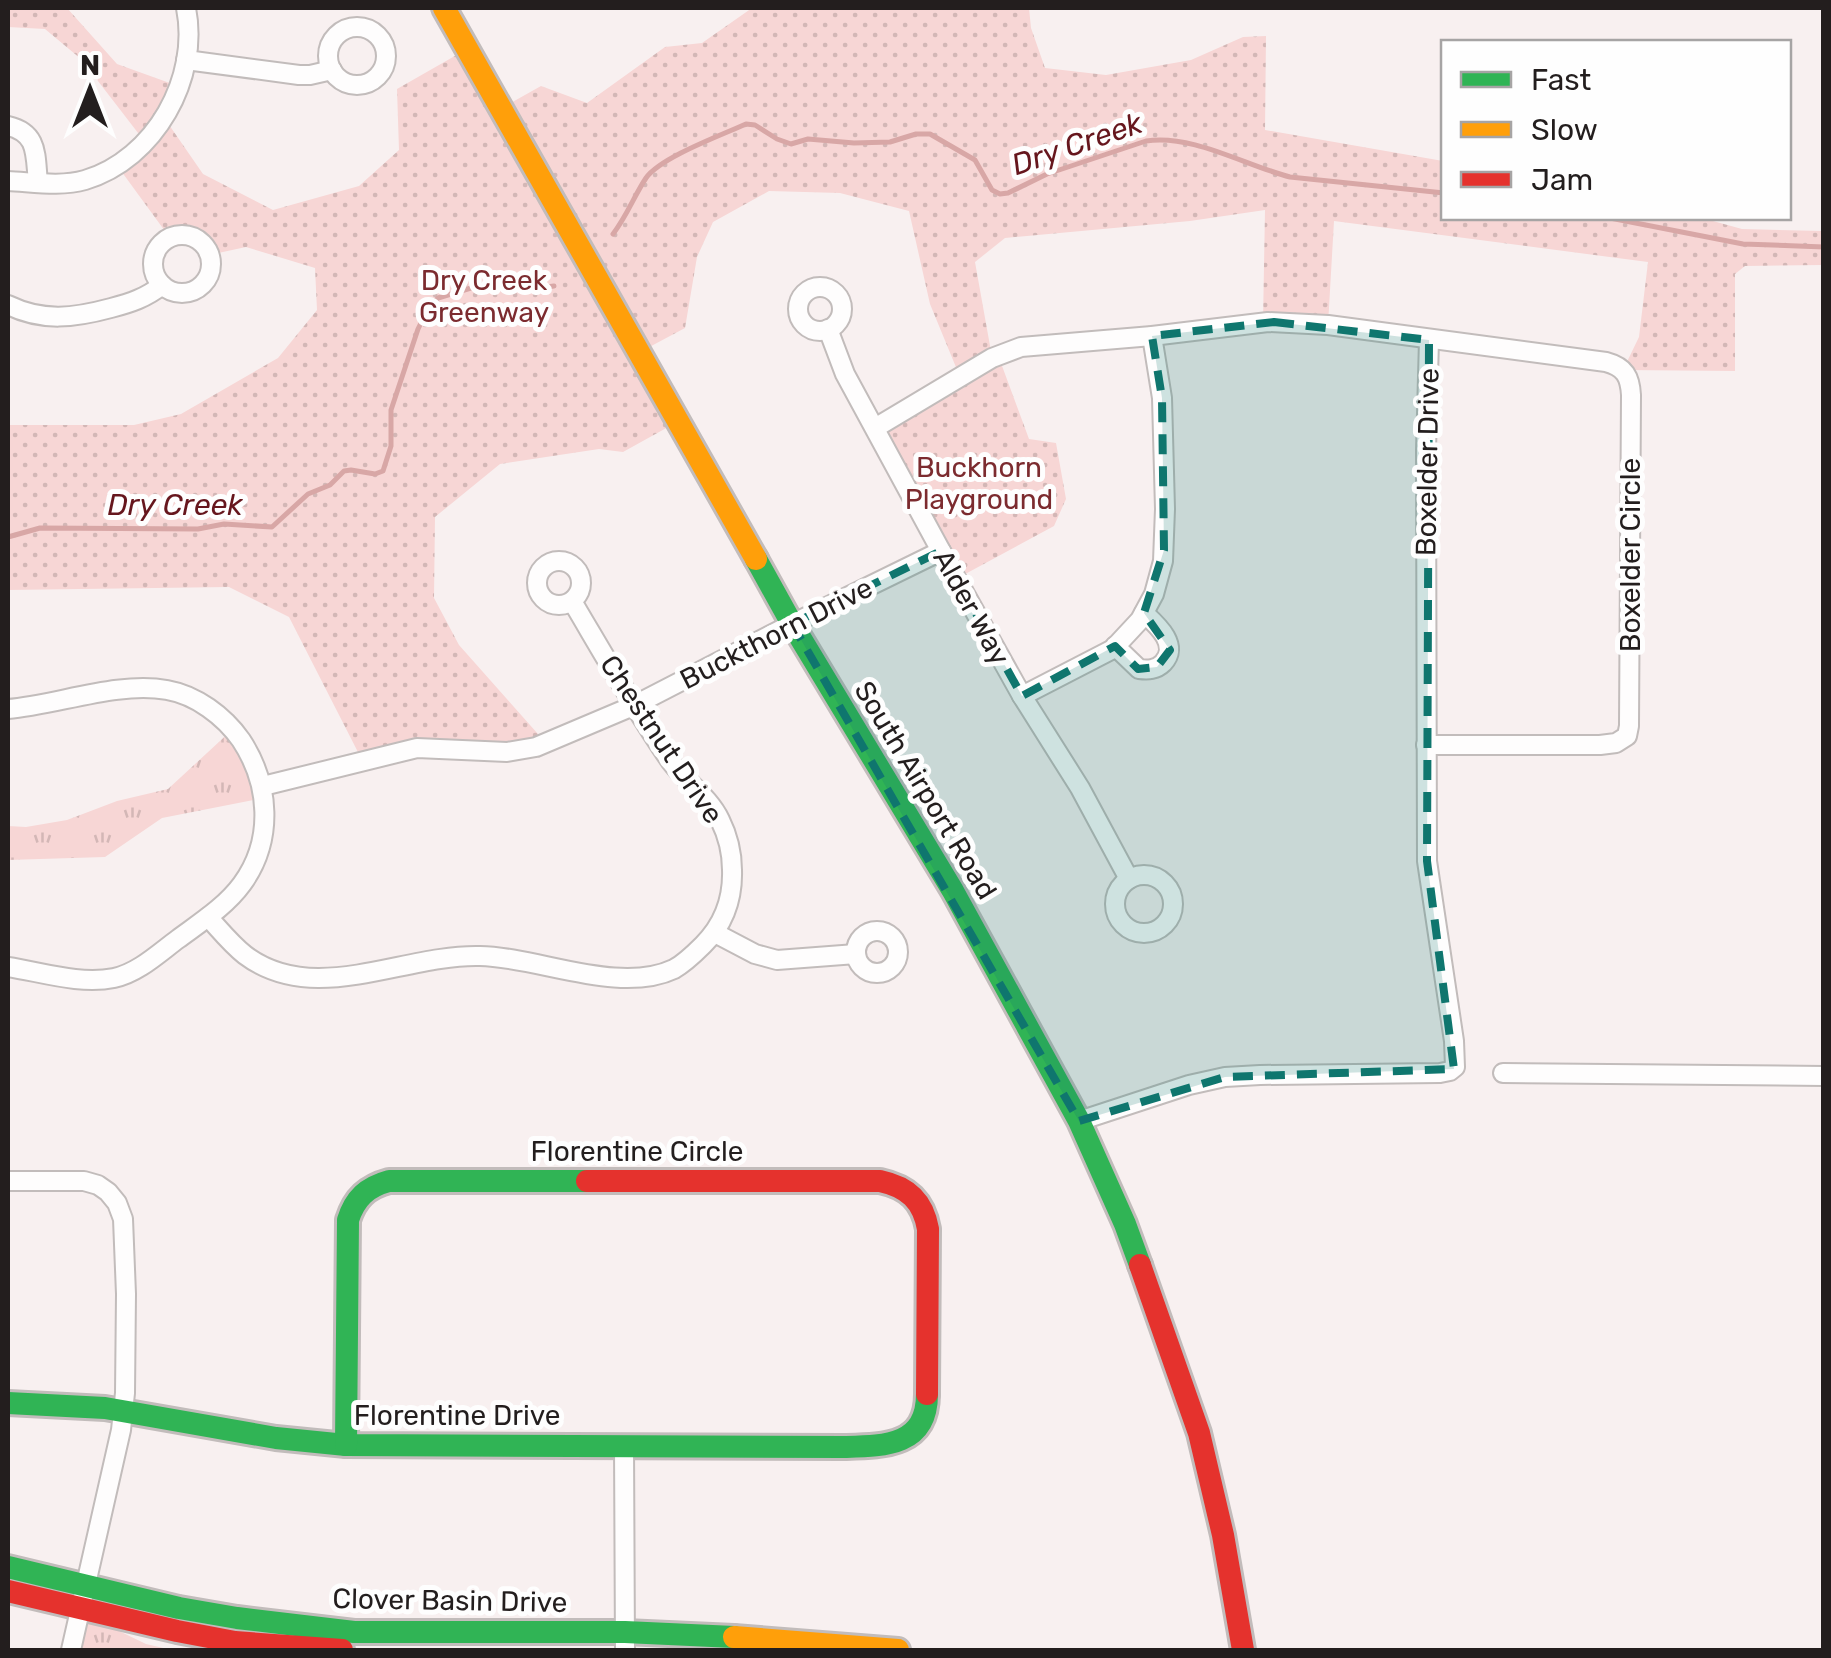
<svg xmlns="http://www.w3.org/2000/svg" width="1831" height="1658" viewBox="0 0 1831 1658" font-family="Rubik,sans-serif">
	<style>
		.grass { fill: url(#grass-tufts) }
		.park { fill: url(#park-dots) }
		.lines { fill: none; stroke-linecap: round; stroke-linejoin: round }
		.stream { stroke: #d8a7a6; stroke-width: 5 }
		.street-casing { stroke: #c2bcbb; stroke-width: 22 }
		.fast-casing { stroke: #c2bcbb; stroke-width: 28 }
		.slow-casing { stroke: #c2bcbb; stroke-width: 28 }
		.jam-casing { stroke: #c2bcbb; stroke-width: 28 }
		.street { stroke: #fefdfd; stroke-width: 18 }
		.fast { stroke: #30b455; stroke-width: 22 }
		.slow { stroke: #ff9f0a; stroke-width: 22 }
		.jam { stroke: #e5322d; stroke-width: 22 }
		.marked { fill: #0f766e; fill-opacity: 0.2; stroke: #0f766e; stroke-width: 8; stroke-dasharray: 20 12; stroke-linejoin: round }
		.labels { text-anchor: middle; stroke-width: 10; stroke-linejoin: round; paint-order: stroke }
		.park-label { font-size: 28px; fill: #7c2b2f; stroke: #fefefe }
		.street-label { font-size: 28px; fill: #231e1e; stroke: #fefefe }
		.water-label { font-size: 30px; font-style: italic; fill: #66161d; stroke: #fefefe }
	</style>
	<defs>
		<pattern id="grass-tufts" width="24" height="20" patternUnits="userSpaceOnUse" patternTransform="scale(2.5)"><rect width="24" height="20" fill="#f7d6d5"/><path d="M3 7l-1-3M5 7V3M7 7l1-3M15 17l-1-3M17 17v-4M19 17l1-3" fill="none" stroke="#d3b7b6"/></pattern>
		<pattern id="park-dots" width="8" height="8" patternUnits="userSpaceOnUse" patternTransform="scale(2.5)"><rect width="8" height="8" fill="#f7d6d5"/><path d="M2 2h.1M6 6h.1" fill="none" stroke="#d3b7b6" stroke-width="1.8" stroke-linecap="round"/></pattern>
	</defs>
	<rect width="100%" height="100%" fill="#f8f0f0"/>
	<g class="grass">
		<polygon points="233,729 264,798 162,818 105,857 8,860 8,826 26,827 67,820 117,801 168,789"/>
		<polygon points="77,1621 117,1630 146,1644 172,1650 71,1650"/>
	</g>
	<path class="park" d="M8 8H67L117 64 178 86 165 119 203 174 273 210 359 186 399 150 397 89 467 49 500 109 541 86 587 103 665 47 702 43 752 8H1029L1031 28 1045 68 1106 75 1191 60 1243 37 1266 36 1265 130 1443 161 1444 218H1702L1742 229 1823 231V265L1745 266 1735 274V371L1623 370 1639 337 1648 262 1334 221 1328 325 1263 322 1265 210 1190 221 1005 238 975 262 992 357 998 355 1029 439 1056 443 1066 499 1054 526 956 579 875 428 960 377 930 304 909 211 840 193 769 191 713 222 697 257 685 328 640 352 679 421 623 452 599 449 500 464 435 517 434 598 459 645 546 743 436 748 362 760 289 617 229 587 8 590V425H134L181 414 278 358 317 310 315 268 246 247 209 255C202 238 187 233 170 238L116 164 145 142 81 59 45 29 8 27Z"/>
	<g class="lines">
		<g class="stream">
			<polyline points="1610,218 1743,244 1824,247"/>
			<path d="M613 234C627 216 634 196 646 178 661 157 722 135 746 124L755 125 777 139 791 144 808 139 854 143 890 142 916 134H930L975 160 992 190 1000 194 1008 193 1047 174 1146 141C1193 134 1244 165 1290 177L1444 193"/>
			<polyline points="8,537 40,528 198,529 224,524 272,527 308,494 330,485 344,471 351,470 375,474 383,471 391,446 391,410 418,329 429,307 438,298 494,281 539,288 554,286"/>
		</g>
		<defs>
			<g id="street">
				<circle cx="357" cy="56" r="29"/>
				<polyline points="186,60 299,75 310,75 332,70"/>
				<path d="M8 126C39 133 35 156 38 182"/>
				<path d="M8 181C32 182 61 187 85 180 155 159 200 78 186 8"/>
				<circle cx="182" cy="264" r="29"/>
				<circle cx="820" cy="309" r="22"/>
				<path d="M8 305C43 322 74 318 111 308 130 303 146 298 162 285"/>
				<polyline points="828,329 845,374 941,551 1022,696 1080,788 1129,879"/>
				<path d="M875 428 992 358 1021 347 1152 336 1268 322 1328 325 1606 362C1625 367 1630 377 1631 395L1629 726 1627 736 1616 743 1600 745H1426"/>
				<circle cx="559" cy="583" r="22"/>
				<path d="M1115 646 1139 669C1148 670 1156 670 1163 663 1180 645 1157 625 1144 613"/>
				<polyline points="1022,696 1113,649 1140,620 1154,594 1163,561 1165,509 1162,398 1152,336"/>
				<path d="M8 709C57 705 118 681 167 690 196 695 224 716 241 740 270 784 274 840 242 884 226 906 201 922 178 939 159 953 138 973 114 978 80 985 41 972 8 967"/>
				<polyline points="263,786 417,748 507,752 536,747 633,706 792,624 941,551"/>
				<circle cx="1144" cy="904" r="29"/>
				<path d="M208 917C220 930 231 944 245 955 314 1007 403 954 480 956 538 957 619 995 674 969 685 963 694 954 703 945 724 924 733 900 732 870 732 852 728 836 720 820 709 797 686 782 671 762 635 710 604 655 572 601"/>
				<circle cx="877" cy="952" r="21"/>
				<polyline points="715,933 755,954 777,960 856,954"/>
				<polyline points="1503,1073 1824,1076"/>
				<polyline points="1079,1121 1189,1085 1225,1077 1260,1075 1440,1073 1450,1071 1455,1067 1454,1041 1427,861 1426,450 1429,340"/>
				<polyline points="8,1181 84,1181 98,1185 108,1192 117,1203 123,1219 126,1294 125,1393 121,1430 71,1650"/>
				<polyline points="624,1445 625,1650"/>
			</g>
			<g id="fast">
				<polyline points="756,559 792,624 953,891 1079,1121 1125,1224 1140,1265"/>
				<path d="M8 1403 105 1408 276 1438 346 1445 842 1447C883 1446 927 1447 927 1394"/>
				<path d="M346 1445 348 1220C355 1198 367 1187 389 1181H587"/>
				<polyline points="8,1567 179,1608 237,1618 354,1632 625,1632 734,1637"/>
			</g>
			<g id="slow">
				<polyline points="444,8 756,559"/>
				<polyline points="734,1637 898,1650"/>
			</g>
			<g id="jam">
				<path d="M587 1181H880C908 1187 923 1201 928 1229L927 1394"/>
				<polyline points="1140,1265 1199,1433 1223,1535 1243,1650"/>
				<polyline points="8,1591 177,1631 235,1642 342,1650"/>
			</g>
		</defs>
		<use href="#street" class="street-casing"/>
		<use href="#fast" class="fast-casing"/>
		<use href="#slow" class="slow-casing"/>
		<use href="#jam" class="jam-casing"/>
		<use href="#street" class="street"/>
		<use href="#fast" class="fast"/>
		<use href="#slow" class="slow"/>
		<use href="#jam" class="jam"/>
	</g>
	<path class="marked" d="M1274 322 1429 340 1427 861 1454 1069 1225 1077 1079 1121 792 624 941 551 1022 696 1115 646 1138 669 1157 667 1170 650 1144 613 1164 550 1162 398 1152 336Z"/>
	<g class="labels">
		<g class="park-label">
			<text x="484" y="290">Dry Creek<tspan x="484" dy="32">Greenway</tspan></text>
			<text x="979" y="477">Buckhorn<tspan x="979" dy="32">Playground</tspan></text>
		</g>
		<g class="street-label">
			<text transform="translate(1427 462) rotate(-89)" y="10">Boxelder Drive</text>
			<text transform="translate(1630 555) rotate(-90)" y="10">Boxelder Circle</text>
			<text transform="translate(972 607) rotate(61)" y="10">Alder Way</text>
			<text transform="translate(776 633) rotate(-27)" y="10">Buckthorn Drive</text>
			<text transform="translate(662 739) rotate(56)" y="10">Chestnut Drive</text>
			<text transform="translate(926 790) rotate(59)" y="10">South Airport Road</text>
			<text x="637" y="1161">Florentine Circle</text>
			<text x="457" y="1425">Florentine Drive</text>
			<text transform="translate(450 1600) rotate(1)" y="10">Clover Basin Drive</text>
		</g>
		<g class="water-label">
			<text transform="translate(1077 144) rotate(-19)" y="10">Dry Creek</text>
			<text x="175" y="515">Dry Creek</text>
		</g>
	</g>
	<rect width="1831" height="1658" fill="none" stroke="#231e1e" stroke-width="20"/>
	<rect x="1441" y="40" width="350" height="180" fill="#fefefe" stroke="#a6a4a4" stroke-width="2.5"/>
	<rect x="1461" y="72" width="50" height="15" fill="#30b455" stroke="#a6a4a4" stroke-width="2.5"/>
	<text x="1531" y="90" font-size="30" fill="#231e1e">Fast</text>
	<rect x="1461" y="122" width="50" height="15" fill="#ff9f0a" stroke="#a6a4a4" stroke-width="2.5"/>
	<text x="1531" y="140" font-size="30" fill="#231e1e">Slow</text>
	<rect x="1461" y="172" width="50" height="15" fill="#e5322d" stroke="#a6a4a4" stroke-width="2.5"/>
	<text x="1531" y="190" font-size="30" fill="#231e1e">Jam</text>
	<g transform="translate(90 90)" stroke="#fefefe" stroke-width="8" paint-order="stroke">
	<path d="M0-8L18 38L0 25L-18 38Z" fill="#231e1e"/>
	<text y="-15" font-size="28" font-weight="bold" text-anchor="middle" fill="#231e1e">N</text>
	</g>
</svg>
